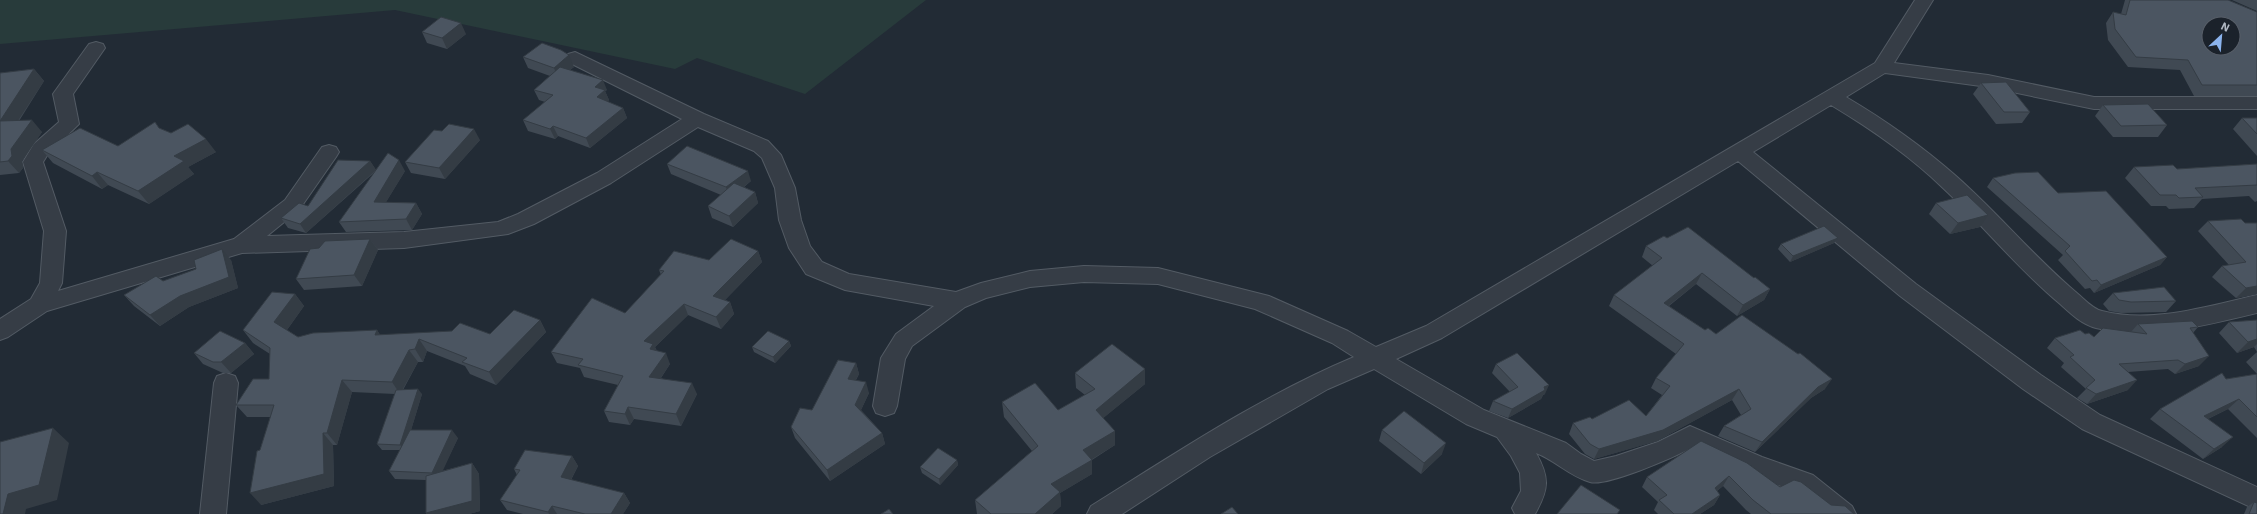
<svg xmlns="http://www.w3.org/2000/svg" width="2257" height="514" viewBox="0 0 2257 514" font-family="'IBM Plex Sans',sans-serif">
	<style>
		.green { fill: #283b3b }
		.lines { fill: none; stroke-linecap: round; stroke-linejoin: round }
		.minor-casing { stroke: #535b64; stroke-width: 2 }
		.minor { fill: #363d46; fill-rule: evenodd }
		.wall { fill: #404953 }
		.shaded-wall { fill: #343c44 }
		.building { fill: #4b5561; stroke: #343c44; fill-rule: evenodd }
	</style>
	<rect width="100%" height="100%" fill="#222b35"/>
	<polygon class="green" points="0,0 926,0 805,94 697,58 675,69 395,10 0,44"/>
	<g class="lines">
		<defs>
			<g id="minor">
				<path d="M1915 0H1933L1894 63 1988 75 2094 97H2257V109H2094L1988 87 1885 73 1846 97C1885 120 1922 146 1956 176 1998 213 2034 257 2078 294 2084 299 2093 309 2102 311 2152 324 2208 306 2257 295V313C2206 325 2149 341 2096 328 2081 324 2070 313 2059 303 2017 268 1983 225 1943 188 1910 156 1871 129 1831 105L1753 152 1916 284 2041 375 2100 415 2257 487V510L2082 429 2023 389 1900 296 1738 161 1442 338 1396 359 1484 410 1566 443 1581 454 1594 461 1616 456 1658 442 1690 426 1762 457 1813 475 1852 506 1856 514H1824L1795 491 1744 473 1691 448C1675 457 1606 487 1590 482 1569 476 1555 460 1536 453 1550 478 1549 489 1535 514H1515L1512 508 1521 491 1520 473 1511 456 1497 437 1466 424 1374 369 1328 389 1210 457 1122 514H1087L1091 506C1176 453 1261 396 1354 357L1332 343 1255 309 1158 284 1084 282 1030 287 986 298 965 307 912 346 905 359 897 406 894 413 885 416 876 413 873 406 881 358 896 334 934 306 845 290 806 274 789 248 779 220 775 188 762 158 754 151 698 127 611 183 534 224 508 234 404 248 242 253 47 311 8 337 0 340V319L31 299 40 283 44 231 23 162 34 144 59 122 53 94 89 44 96 42 103 44 105 48 73 94 79 124 48 154 43 162 66 231 62 283 58 291 234 239 285 200 322 147 329 145 336 147 339 152 336 157 299 210 267 236 404 232 498 222 518 214 597 173 682 119 568 62 566 58 568 54 575 52 704 114 768 141 781 155 795 188 801 220 810 246 822 262 849 274 956 292 981 283 1030 271 1084 266 1158 268 1269 296 1348 331 1376 347 1426 326 1875 63Z"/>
				<polygon points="226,373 235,376 238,383 226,514 200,514 214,383 217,376"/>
			</g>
		</defs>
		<use href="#minor" class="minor-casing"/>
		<use href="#minor" class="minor"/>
	</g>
	<g class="wall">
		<polygon points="2125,0 2228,0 2257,12 2257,96 2194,96 2180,70 2128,67 2108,40 2106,23 2113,12 2121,14"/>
		<polygon points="2232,0 2257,0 2257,11"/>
		<polygon points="422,32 466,34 447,49 427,43"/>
		<polygon points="523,57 574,67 570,70 607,90 605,91 609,100 607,102 623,108 627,118 590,148 558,136 555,139 528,131 523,120 545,102 539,100 534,90 550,76 528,68"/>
		<polygon points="34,69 44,81 19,121 42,132 22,161 23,168 19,173 0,175 0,73"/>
		<polygon points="1981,83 2030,112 2022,123 1996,124 1973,94"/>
		<polygon points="2103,105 2167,125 2158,137 2113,137 2095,116"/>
		<polygon points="2242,118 2257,118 2257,156 2233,129"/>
		<polygon points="159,128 216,152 188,167 194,174 149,204 108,185 102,189 53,163 42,150 118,146"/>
		<polygon points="442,131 480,140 445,179 411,173 405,162"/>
		<polygon points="370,161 376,170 405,171 386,202 416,203 422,214 412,230 346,232 339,222 376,171 306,233 288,228 281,218 308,206"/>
		<polygon points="667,164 751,181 744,187 755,192 758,203 733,227 712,218 708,206 721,195 671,174"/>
		<polygon points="2257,164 2257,201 2255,202 2249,196 2202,199 2194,208 2169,209 2166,206 2151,206 2125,178 2134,167 2177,169"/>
		<polygon points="1993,178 2058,193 2167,257 2160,265 2094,293 2090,288 2085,289 2058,260 2063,255 1987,187"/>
		<polygon points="1936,203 1980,227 1950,234 1929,214"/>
		<polygon points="2208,221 2245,223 2257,223 2257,295 2257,294 2236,298 2212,277 2222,266 2229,265 2198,231"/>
		<polygon points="1667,238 1754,278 1770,289 1764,300 1737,316 1696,284 1669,306 1705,330 1716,334 1825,389 1811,398 1755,452 1718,436 1724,426 1741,415 1732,400 1657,441 1594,459 1585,454 1569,434 1573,423 1592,419 1646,416 1662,395 1651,388 1656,378 1676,354 1609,306 1614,295 1653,266 1642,257 1646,246"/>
		<polygon points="1838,238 1834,243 1790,262 1778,249 1781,244"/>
		<polygon points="370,239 378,250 362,286 304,290 296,279 319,248"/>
		<polygon points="758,251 762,262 725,300 730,302 734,314 721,329 688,315 655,347 657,351 670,364 661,378 697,394 681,426 634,419 630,425 609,422 604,411 618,385 584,377 580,368 557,363 551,352 625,313 661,275 659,270"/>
		<polygon points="231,260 238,288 189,307 160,326 134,306 124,295 163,281"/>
		<polygon points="2113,293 2176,301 2166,312 2121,313 2109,311 2103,304"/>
		<polygon points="295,294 304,306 287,330 298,337 377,330 380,335 490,334 540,320 546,332 496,385 470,374 465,366 427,351 423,362 418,362 403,390 422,394 411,430 458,438 442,471 472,463 479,474 480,511 469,514 426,514 426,480 395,479 389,471 400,450 382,450 377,444 395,394 352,392 337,445 333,445 334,486 261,505 260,450 271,417 247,417 236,405 269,379 270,354 253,343 243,330"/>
		<polygon points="2257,320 2257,374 2246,362 2257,352 2254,347 2237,353 2219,333 2229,322"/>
		<polygon points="2138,324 2198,327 2193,333 2199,366 2175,374 2168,369 2128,372 2128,390 2087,404 2077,398 2086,389 2061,367 2064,363 2047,348 2055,338 2085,334 2094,337 2131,332"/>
		<polygon points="789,341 791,346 775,363 754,352 752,347"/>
		<polygon points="245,343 254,354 231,373 223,373 203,364 194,353"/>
		<polygon points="856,363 859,374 856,380 869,393 861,410 882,433 885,444 830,481 795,438 791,427 812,410"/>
		<polygon points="1496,364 1545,394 1543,395 1541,399 1508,418 1489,411 1493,401 1510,392 1492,373"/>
		<polygon points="1075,373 1145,384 1103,418 1115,431 1115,445 1092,460 1092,474 1060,493 1061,506 1052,514 977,514 975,500 1032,451 1004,417 1002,402 1058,410 1085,395 1076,388"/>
		<polygon points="2257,374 2257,438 2228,409 2208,419 2222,447 2203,459 2150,419 2160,409 2226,379"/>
		<polygon points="1382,430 1442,454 1421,474 1379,441"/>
		<polygon points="1701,441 1780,487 1854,514 1751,514 1746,510 1723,486 1717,491 1720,495 1714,505 1700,514 1658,514 1654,510 1658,502 1642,487 1647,477"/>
		<polygon points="572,456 578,466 571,480 624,493 630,503 623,514 523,514 507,510 500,500 517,475 514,469"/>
		<polygon points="957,460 958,465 940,485 922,473 920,467"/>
		<polygon points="2254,502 2257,514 2244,514 2247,507"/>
	</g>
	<g class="shaded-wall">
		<polygon points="461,23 466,34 447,49 442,38"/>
		<polygon points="569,55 574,67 558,79 554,68"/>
		<polygon points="34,69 44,81 10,133 0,121"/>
		<polygon points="603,80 607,90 605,91 609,100 601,107 597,97 595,87"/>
		<polygon points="623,108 627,118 590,148 586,138"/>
		<polygon points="32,120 42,132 22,161 23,168 19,173 8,161 11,149"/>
		<polygon points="553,126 558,136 555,139 550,129"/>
		<polygon points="474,129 480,140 445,179 439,168"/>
		<polygon points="206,139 216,152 188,167 194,174 149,204 138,191 174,156"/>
		<polygon points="399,160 405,171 380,212 374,202"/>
		<polygon points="370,161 376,170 306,233 300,224"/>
		<polygon points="748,171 751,181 729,198 726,187"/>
		<polygon points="97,172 108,185 102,189 92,176"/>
		<polygon points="755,192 758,203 733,227 729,216"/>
		<polygon points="416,203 422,214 412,230 406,219"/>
		<polygon points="1988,215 1980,227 1950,234 1958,223"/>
		<polygon points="1838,238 1834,243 1790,262 1793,256"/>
		<polygon points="370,239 378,250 362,286 354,275"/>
		<polygon points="222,249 231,260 238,288 189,307 160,326 150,315"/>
		<polygon points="758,251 762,262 718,307 713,296"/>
		<polygon points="2167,257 2160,265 2094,293 2101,285"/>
		<polygon points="1702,273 1696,284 1659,313 1664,303"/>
		<polygon points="2257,286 2257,294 2236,298 2246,288"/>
		<polygon points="1770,289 1764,300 1737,316 1743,305"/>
		<polygon points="295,294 304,306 284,334 274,322"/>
		<polygon points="730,302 734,314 721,329 716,317"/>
		<polygon points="684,304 688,315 655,347 658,355 651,352 644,341"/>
		<polygon points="540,320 546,332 496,385 489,372"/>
		<polygon points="377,330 385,342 375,335"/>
		<polygon points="419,339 427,351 423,362 415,349"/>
		<polygon points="2257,339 2257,344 2254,347 2237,353 2248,342"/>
		<polygon points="789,341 791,346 775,363 773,357"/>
		<polygon points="245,343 254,354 231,373 221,362"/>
		<polygon points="409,350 418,362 400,394 392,382"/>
		<polygon points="666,353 670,364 654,388 649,377"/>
		<polygon points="2209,356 2199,366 2175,374 2185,364"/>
		<polygon points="856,363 859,374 851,389 848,379"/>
		<polygon points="1145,369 1145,384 1096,424 1096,410"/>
		<polygon points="1832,379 1825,389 1811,398 1755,452 1762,442 1818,387"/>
		<polygon points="342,380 352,392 337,445 327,433"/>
		<polygon points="2137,380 2128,390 2087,404 2096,394"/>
		<polygon points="866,382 869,393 858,416 855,405"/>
		<polygon points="692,383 697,394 681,426 676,414"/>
		<polygon points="1549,385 1545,394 1543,395 1541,399 1508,418 1512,409 1544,387"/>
		<polygon points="418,389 422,394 405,450 400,445"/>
		<polygon points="1739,389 1732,400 1657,441 1594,459 1599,449"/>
		<polygon points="2239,399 2228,409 2193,426 2204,416"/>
		<polygon points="628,407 634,419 630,425 625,414"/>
		<polygon points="53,428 69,443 57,500 26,509 25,514 3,514 8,494"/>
		<polygon points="452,430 458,438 438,481 432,473"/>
		<polygon points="1115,431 1115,445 1084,464 1083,450"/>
		<polygon points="323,433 333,445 334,486 261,505 250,493"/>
		<polygon points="882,433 885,444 830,481 827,470"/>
		<polygon points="2233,437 2222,447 2203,459 2214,449"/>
		<polygon points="1446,443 1442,454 1421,474 1424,463"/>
		<polygon points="572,456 578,466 567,487 561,477"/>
		<polygon points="957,460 958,465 940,485 939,479"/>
		<polygon points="1092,460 1092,474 1060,493 1061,506 1052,514 1035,514 1051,484"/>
		<polygon points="472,463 479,474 480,511 469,514 426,514 426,513"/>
		<polygon points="1729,476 1723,486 1708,498 1715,488"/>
		<polygon points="624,493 630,503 623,514 611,514"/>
		<polygon points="1720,495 1714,505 1700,514 1692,514"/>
		<polygon points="552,506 557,514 549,514 548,512"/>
	</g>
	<g class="building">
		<path d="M2130 0H2228L2257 12V85H2202L2188 60 2136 57 2115 29 2113 12 2126 15ZM2209 24H2233V48H2209Z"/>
		<polygon points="441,17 461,23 442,38 422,32"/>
		<polygon points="542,43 561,50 569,55 554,68 523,57"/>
		<polygon points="560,67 603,80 595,87 605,90 597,97 623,108 586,138 553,126 550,129 523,120 553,95 534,90"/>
		<polygon points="34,69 0,121 0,73"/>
		<polygon points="2006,82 2030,112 2004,112 1981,83"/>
		<polygon points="2148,104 2167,125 2121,126 2103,105"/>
		<polygon points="2242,118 2257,118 2257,134"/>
		<polygon points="32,120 11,149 12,156 8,161 0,162 0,121"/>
		<polygon points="155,122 159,128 171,133 188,124 206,139 174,156 184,161 138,191 97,172 92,176 42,150 80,128 118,146"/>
		<polygon points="449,124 474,129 439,168 405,162 434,130 442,131"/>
		<polygon points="687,146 748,171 726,187 667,164"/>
		<polygon points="388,153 399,160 374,202 416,203 406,219 339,222"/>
		<polygon points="338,160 370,161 300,224 281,218 299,203 308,206"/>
		<polygon points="2257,164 2257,185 2195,188 2203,197 2179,198 2176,195 2160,195 2134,167 2173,165 2177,169"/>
		<polygon points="2038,172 2058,193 2106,191 2167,257 2101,285 2097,280 2092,281 2065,251 2070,246 1993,178 2015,173"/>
		<polygon points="734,183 755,192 729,216 708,206"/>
		<polygon points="1967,195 1988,215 1958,223 1936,203"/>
		<polygon points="2241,219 2245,223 2257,223 2257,286 2246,288 2222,266 2246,262 2208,221"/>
		<polygon points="1824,226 1838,238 1793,256 1781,244"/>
		<polygon points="1688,227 1754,278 1755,277 1770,289 1743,305 1702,273 1664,303 1705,330 1708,328 1716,334 1742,315 1798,354 1800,353 1832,379 1818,387 1762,442 1724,426 1751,409 1739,389 1663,430 1599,449 1590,444 1573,423 1590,417 1592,419 1629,400 1646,416 1670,386 1656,378 1684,344 1614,295 1662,258 1646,246 1664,236 1667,238"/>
		<polygon points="370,239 354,275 296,279 310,249 319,248 325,241"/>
		<polygon points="731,239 758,251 713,296 730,302 716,317 684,304 644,341 653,344 650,349 666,353 649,377 692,383 676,414 628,407 625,414 604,411 623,376 578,365 583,359 551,352 592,298 625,313 664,271 659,270 674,251 709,260"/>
		<polygon points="222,249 229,277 180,296 150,315 124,295 156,276 163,281 196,269 194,260"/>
		<polygon points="2164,287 2176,301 2131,302 2119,300 2113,293"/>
		<polygon points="272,292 295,294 274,322 298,337 313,333 377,330 375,335 452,331 460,323 490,334 514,310 540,320 489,372 462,362 467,358 419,339 415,349 409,350 392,382 342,380 327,433 323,433 324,474 250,493 257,451 260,450 274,405 236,405 253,379 269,379 270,348 243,330"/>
		<polygon points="2257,320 2257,339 2248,342 2229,322"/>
		<polygon points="2192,321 2198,327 2190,328 2209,356 2185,364 2178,360 2119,364 2137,380 2096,394 2086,388 2095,380 2070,357 2074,355 2055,338 2080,330 2085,334 2089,333 2094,337 2103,328 2147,334 2138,324"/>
		<polygon points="220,331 245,343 221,362 213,362 194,353"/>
		<polygon points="768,331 789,341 773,357 752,347"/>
		<polygon points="1112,344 1145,369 1096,410 1115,431 1083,450 1092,460 1051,484 1060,492 1035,514 991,514 975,500 1038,446 1002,402 1035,383 1058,410 1095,389 1075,373"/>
		<polygon points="1517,353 1549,385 1544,387 1545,390 1512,409 1493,401 1518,387 1496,364"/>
		<polygon points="838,360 856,363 848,379 866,382 855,405 882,433 827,470 791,427 800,408 812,410"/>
		<polygon points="2222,373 2226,379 2257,374 2257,417 2239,399 2204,416 2233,437 2214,449 2160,409"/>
		<polygon points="418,389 400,445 377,444 396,390"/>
		<polygon points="1404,411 1446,443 1424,463 1382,430"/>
		<polygon points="53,428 39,485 8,494 3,514 0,514 0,442"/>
		<polygon points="410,430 452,430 432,473 389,471"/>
		<polygon points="1701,441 1747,463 1780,487 1794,480 1801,482 1831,505 1845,506 1854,514 1771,514 1753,500 1729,476 1715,488 1720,495 1692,514 1674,514 1659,500 1667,495 1647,477"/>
		<polygon points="938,448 957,460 939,479 920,467"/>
		<polygon points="525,450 572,456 561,477 624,493 611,514 585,514 552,506 548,512 500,500 520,470 514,469"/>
		<polygon points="472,463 472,501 426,513 426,476"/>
		<polygon points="1581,485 1620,510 1617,514 1557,514"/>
		<polygon points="2254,502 2257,503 2257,514 2249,514"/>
		<polygon points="1232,507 1238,514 1221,514"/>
		<polygon points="889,509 893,514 881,514"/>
	</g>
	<g transform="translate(2221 36) rotate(26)"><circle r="19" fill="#1b222b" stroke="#575e68"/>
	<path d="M0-3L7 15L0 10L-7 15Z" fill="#8bb3ed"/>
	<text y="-6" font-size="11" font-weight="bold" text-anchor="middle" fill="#b0b8c3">N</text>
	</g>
</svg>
